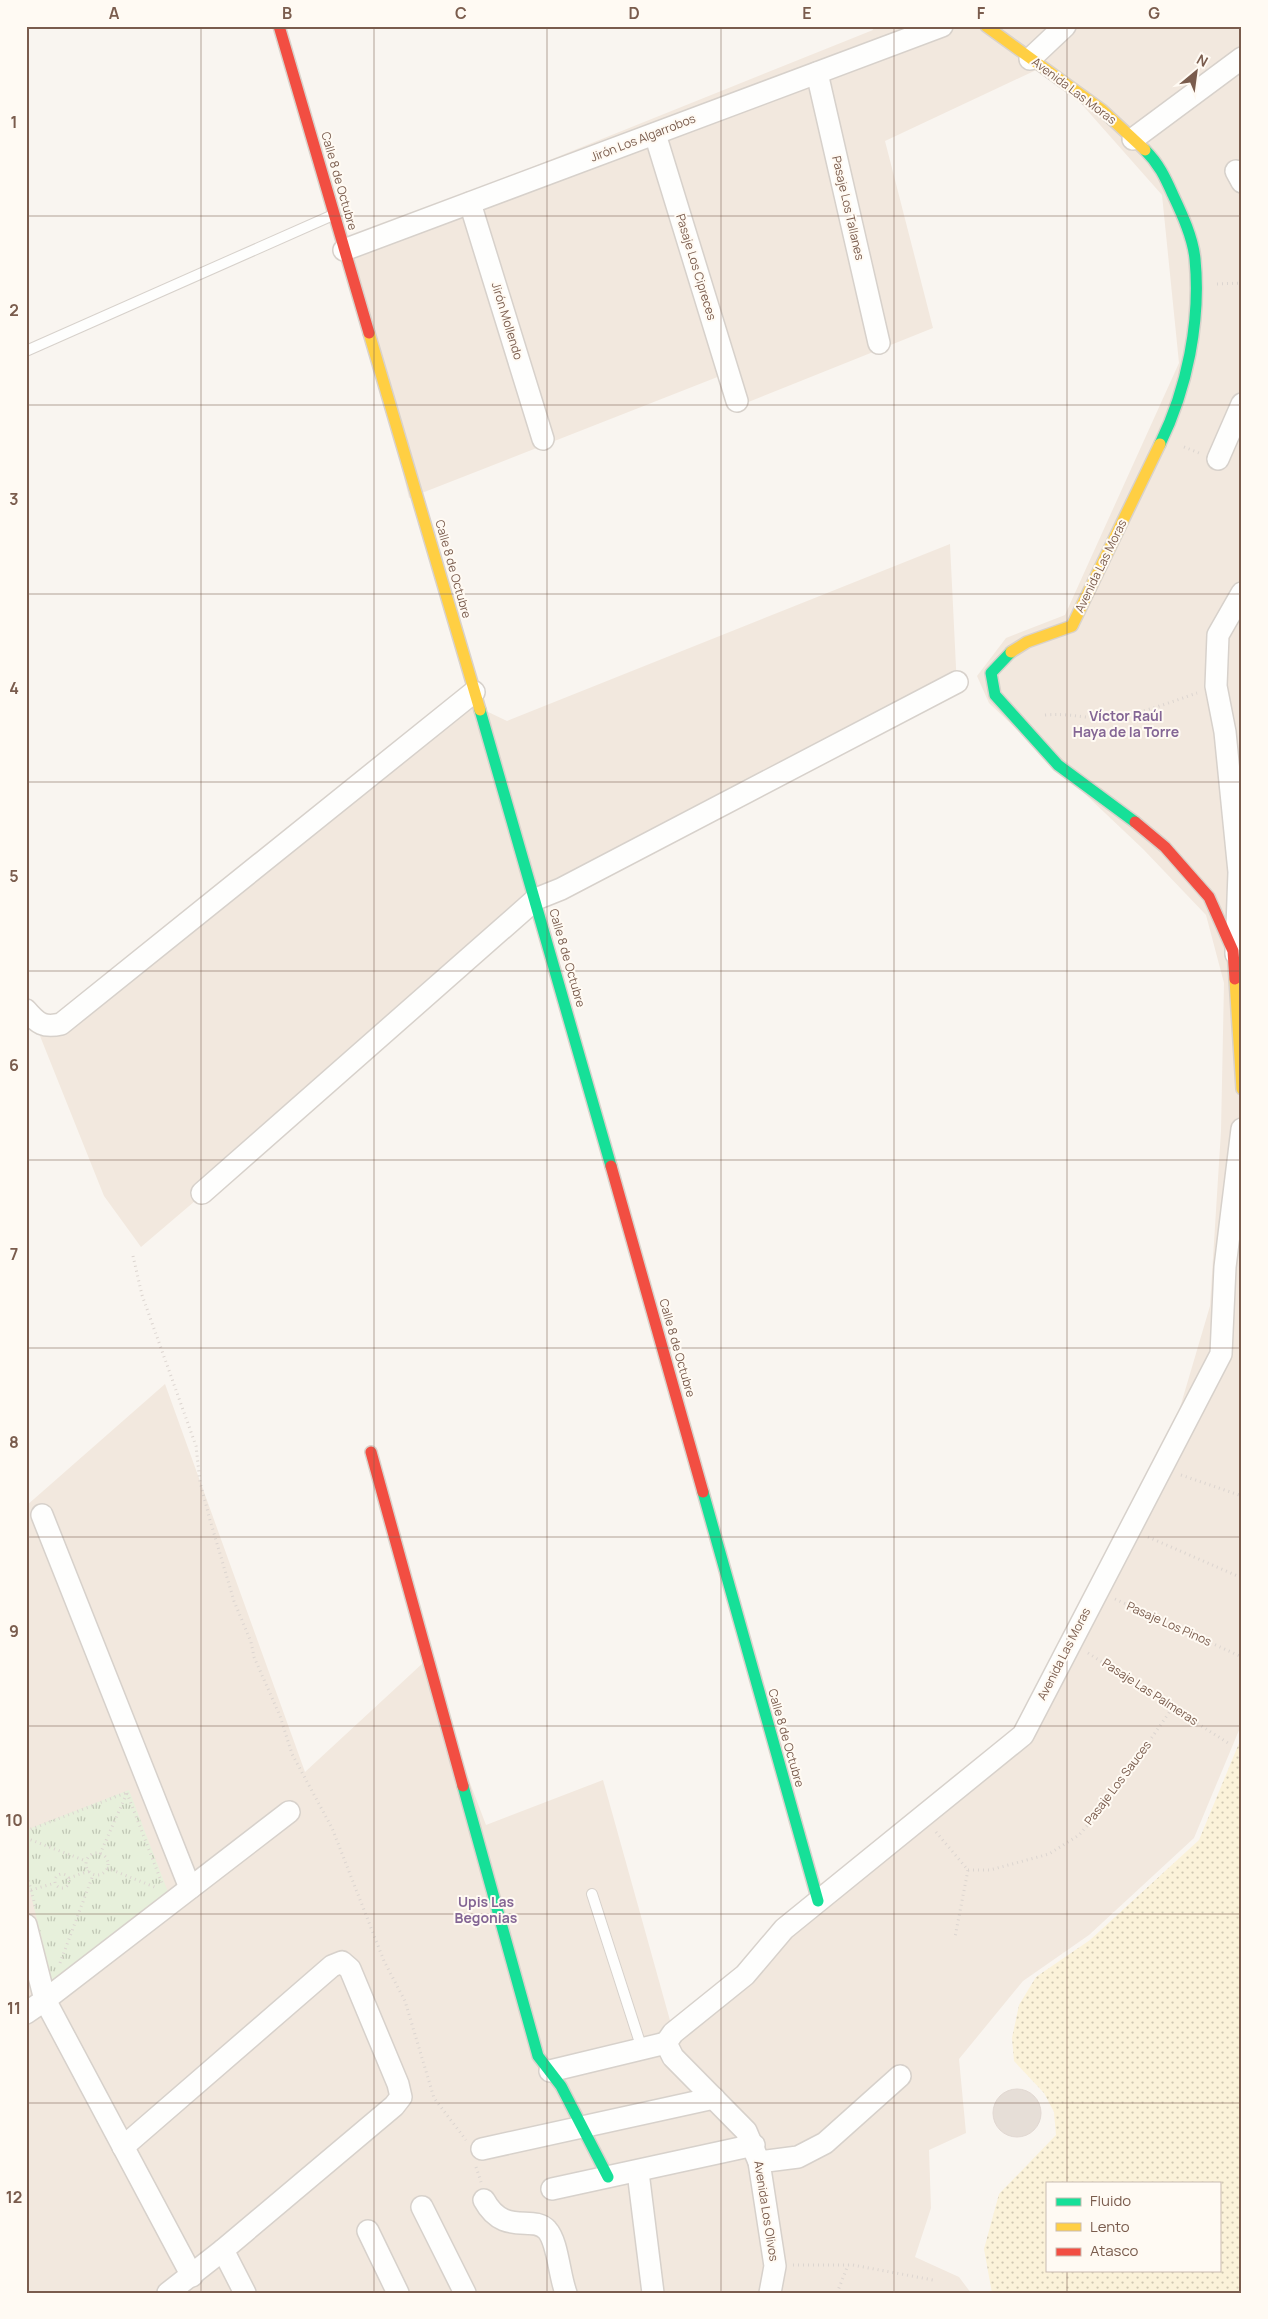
<svg xmlns="http://www.w3.org/2000/svg" width="1268" height="2319" viewBox="0 0 1268 2319" font-family="Manrope,sans-serif">
	<style>
		.residential { fill: #f2e8de }
		.sand { fill: url(#sand-dots); fill-rule: evenodd }
		.park { fill: url(#park-tufts) }
		.building { fill: #e6ded7; stroke: #e2d8d2 }
		.lines { fill: none; stroke-linecap: round; stroke-linejoin: round }
		.lane-casing { stroke: #d7d1cb; stroke-width: 12 }
		.street-casing { stroke: #d7d1cb; stroke-width: 24 }
		.fast-casing { stroke: #d9d2cb; stroke-width: 14 }
		.slow-casing { stroke: #d9d2cb; stroke-width: 14 }
		.jam-casing { stroke: #d9d2cb; stroke-width: 14 }
		.path { stroke: #dcd5d0; stroke-width: 3; stroke-dasharray: 1 4; stroke-linecap: butt }
		.lane { stroke: #fefefd; stroke-width: 10 }
		.street { stroke: #fefefd; stroke-width: 21 }
		.fast { stroke: #16e098; stroke-width: 11 }
		.slow { stroke: #ffcf43; stroke-width: 11 }
		.jam { stroke: #f24e42; stroke-width: 11 }
		.grid { fill: none; stroke: #7a5c4d; stroke-width: 1; stroke-opacity: 0.55 }
		.labels { text-anchor: middle; stroke-width: 4; stroke-linejoin: round; paint-order: stroke }
		.street-label { font-size: 12px; fill: #7a5c4d; stroke: #fffaf3 }
		.neighbourhood-label { font-size: 14px; font-weight: bold; fill: #846695; stroke: #fffaf3 }
		.neatline { fill: none; stroke: #7a5c4d; stroke-width: 2 }
		.grid-label { font-size: 16px; text-anchor: middle; font-weight: bold; fill: #7a5c4d }
	</style>
	<defs>
		<pattern id="sand-dots" width="8" height="8" patternUnits="userSpaceOnUse" patternTransform="scale(1.25)"><rect width="8" height="8" fill="#fbf2d9"/><path d="M2 2h.1M6 6h.1" fill="none" stroke="#d0c7b2" stroke-width="1.8" stroke-linecap="round"/></pattern>
		<pattern id="park-tufts" width="24" height="20" patternUnits="userSpaceOnUse" patternTransform="scale(1.25)"><rect width="24" height="20" fill="#e7f0db"/><path d="M3 7l-1-3M5 7V3M7 7l1-3M15 17l-1-3M17 17v-4M19 17l1-3" fill="none" stroke="#c0c6b4"/></pattern>
	</defs>
	<rect width="100%" height="100%" fill="#f9f5f0"/>
	<g class="residential">
		<polygon points="872,26 1242,26 1242,1723 1194,1838 1089,1935 1023,1981 959,2059 966,2133 929,2150 931,2208 915,2257 959,2277 971,2293 26,2293 26,1506 165,1384 305,1772 424,1662 486,1825 603,1780 671,2024 713,1994 778,1921 836,1878 1018,1725 1179,1411 1210,1306 1221,1131 1224,983 1206,915 1143,849 989,703 977,676 1006,638 1065,615 1179,363 1162,195 1047,65 885,141 933,328 731,409 720,376 409,498 348,241 873,30"/>
		<polygon points="950,544 957,688 547,901 141,1247 104,1196 40,1036 459,698 507,721"/>
	</g>
	<path class="sand" d="M1242 1736V2293H992L984 2249 999 2194 1056 2135 1054 2112 1044 2093 1014 2061 1012 2038 1019 2005 1036 1977 1090 1940 1199 1840ZM1047 2183H1219V2270H1047Z"/>
	<polygon class="park" points="129,1790 168,1892 53,1984 26,1875 26,1830"/>
	<circle class="building" cx="1017" cy="2113" r="24"/>
	<g class="lines">
		<defs>
			<g id="lane">
				<polyline points="26,351 333,215"/>
				<polyline points="592,1894 642,2049"/>
			</g>
			<g id="street">
				<polyline points="1030,59 1065,26"/>
				<polyline points="817,73 879,343"/>
				<polyline points="655,134 737,401"/>
				<polyline points="1133,139 1242,58"/>
				<polyline points="1236,171 1242,182"/>
				<polyline points="470,203 543,439"/>
				<polyline points="344,250 942,26"/>
				<polyline points="1218,459 1242,404"/>
				<polyline points="1236,954 1239,872 1225,732 1216,686 1218,635 1242,593"/>
				<path d="M26 1010C38 1024 44 1028 61 1024L474 692"/>
				<polyline points="202,1193 536,899 561,889 957,682"/>
				<polyline points="42,1515 190,1888"/>
				<polyline points="26,1925 45,2000 289,1812"/>
				<polyline points="26,2013 45,2000 192,2276"/>
				<polyline points="666,2043 673,2033 745,1975 784,1929 1023,1735 1221,1354 1225,1267 1242,1129"/>
				<polyline points="666,2043 673,2057 746,2131 759,2162 775,2266 770,2293"/>
				<polyline points="550,2071 666,2043"/>
				<polyline points="123,2147 332,1966 342,1962 350,1969 398,2084 401,2097 394,2106 223,2250"/>
				<polyline points="482,2149 714,2098"/>
				<polyline points="759,2162 798,2157 825,2143 900,2076"/>
				<polyline points="638,2172 653,2293"/>
				<polyline points="552,2189 754,2145"/>
				<path d="M484 2200C504 2237 533 2214 547 2230 558 2242 559 2275 566 2293"/>
				<polyline points="422,2207 465,2293"/>
				<polyline points="368,2231 398,2293"/>
				<polyline points="168,2293 223,2250 245,2293"/>
			</g>
			<g id="fast">
				<path d="M1145 150C1159 164 1165 177 1173 195 1182 214 1193 238 1195 259 1201 321 1187 389 1160 444"/>
				<polyline points="1011,652 991,673 995,695 1058,765 1135,822"/>
				<polyline points="480,710 611,1166"/>
				<polyline points="703,1492 818,1901"/>
				<polyline points="463,1786 538,2056 561,2086 608,2177"/>
			</g>
			<g id="slow">
				<polyline points="986,26 1102,110 1145,150"/>
				<polyline points="369,333 480,710"/>
				<polyline points="1011,652 1027,642 1072,626 1160,444"/>
				<polyline points="1235,979 1242,1089"/>
			</g>
			<g id="jam">
				<polyline points="279,26 369,333"/>
				<polyline points="1135,822 1165,847 1209,897 1233,951 1235,979"/>
				<polyline points="611,1166 703,1492"/>
				<polyline points="371,1452 463,1786"/>
			</g>
		</defs>
		<use href="#lane" class="lane-casing"/>
		<use href="#street" class="street-casing"/>
		<use href="#fast" class="fast-casing"/>
		<use href="#slow" class="slow-casing"/>
		<use href="#jam" class="jam-casing"/>
		<g class="path">
			<polyline points="1217,284 1242,283"/>
			<polyline points="1184,447 1199,453"/>
			<path d="M1045 715C1068 713 1082 718 1103 718 1127 719 1174 701 1197 693"/>
			<polyline points="133,1256 142,1295 196,1446 200,1482 210,1520 234,1601 251,1642 254,1657 280,1716 292,1754 332,1828 384,1961 405,2001 434,2098 466,2140"/>
			<polyline points="1181,1475 1242,1496"/>
			<polyline points="1148,1537 1242,1578"/>
			<polyline points="1115,1599 1242,1657"/>
			<polyline points="1088,1653 1228,1743"/>
			<polyline points="127,1793 163,1886"/>
			<polyline points="26,1831 128,1792"/>
			<polyline points="936,1832 968,1870 955,1937"/>
			<polyline points="26,1838 86,1861"/>
			<circle cx="97" cy="1864" r="11"/>
			<polyline points="100,1854 127,1793"/>
			<polyline points="107,1868 157,1888"/>
			<polyline points="968,1870 990,1870 1049,1854 1079,1835 1105,1805 1173,1707"/>
			<polyline points="26,1871 36,1909"/>
			<circle cx="62" cy="1881" r="7"/>
			<polyline points="69,1878 89,1871"/>
			<polyline points="31,1890 55,1883"/>
			<polyline points="60,1963 93,1875"/>
			<polyline points="476,2167 481,2182"/>
			<polyline points="793,2265 853,2265 933,2280"/>
			<polyline points="837,2293 848,2265"/>
		</g>
		<use href="#lane" class="lane"/>
		<use href="#street" class="street"/>
		<use href="#fast" class="fast"/>
		<use href="#slow" class="slow"/>
		<use href="#jam" class="jam"/>
	</g>
	<path class="grid" d="M201 26V2293M374 26V2293M547 26V2293M721 26V2293M894 26V2293M1067 26V2183M26 216H1242M26 405H1242M26 594H1242M26 782H1242M26 971H1242M26 1160H1242M26 1348H1242M26 1537H1242M26 1726H1242M26 1914H1242M26 2103H1242M1067 2270V2293"/>
	<g class="labels">
		<g class="street-label">
			<text transform="translate(1074 91) rotate(37)" y="4">Avenida Las Moras</text>
			<text transform="translate(643 138) rotate(-21)" y="4">Jirón Los Algarrobos</text>
			<text transform="translate(339 181) rotate(74)" y="4">Calle 8 de Octubre</text>
			<text transform="translate(848 208) rotate(77)" y="4">Pasaje Los Tallanes</text>
			<text transform="translate(696 267) rotate(73)" y="4">Pasaje Los Cipreces</text>
			<text transform="translate(507 321) rotate(73)" y="4">Jirón Mollendo</text>
			<text transform="translate(1101 566) rotate(-64)" y="4">Avenida Las Moras</text>
			<text transform="translate(453 569) rotate(74)" y="4">Calle 8 de Octubre</text>
			<text transform="translate(567 958) rotate(74)" y="4">Calle 8 de Octubre</text>
			<text transform="translate(677 1348) rotate(74)" y="4">Calle 8 de Octubre</text>
			<text transform="translate(1169 1624) rotate(24)" y="4">Pasaje Los Pinos</text>
			<text transform="translate(1064 1654) rotate(-63)" y="4">Avenida Las Moras</text>
			<text transform="translate(1150 1692) rotate(33)" y="4">Pasaje Las Palmeras</text>
			<text transform="translate(786 1738) rotate(74)" y="4">Calle 8 de Octubre</text>
			<text transform="translate(1118 1783) rotate(-53)" y="4">Pasaje Los Sauces</text>
			<text transform="translate(766 2211) rotate(81)" y="4">Avenida Los Olivos</text>
		</g>
		<g class="neighbourhood-label">
			<text x="1126" y="721">Víctor Raúl<tspan x="1126" dy="16">Haya de la Torre</tspan></text>
			<text x="486" y="1907">Upis Las<tspan x="486" dy="16">Begonias</tspan></text>
		</g>
	</g>
	<rect width="1268" height="2319" fill="none" stroke="#fffaf3" stroke-width="55"/>
	<rect x="1046" y="2182" width="175" height="90" fill="#fffaf3" stroke="#cabbb1"/>
	<rect x="1056" y="2198" width="25" height="8" fill="#16e098" stroke="#cabbb1"/>
	<text x="1090" y="2206" font-size="15" fill="#7a5c4d">Fluido</text>
	<rect x="1056" y="2223" width="25" height="8" fill="#ffcf43" stroke="#cabbb1"/>
	<text x="1090" y="2232" font-size="15" fill="#7a5c4d">Lento</text>
	<rect x="1056" y="2248" width="25" height="8" fill="#f24e42" stroke="#cabbb1"/>
	<text x="1090" y="2256" font-size="15" fill="#7a5c4d">Atasco</text>
	<g transform="translate(1196 72) rotate(29)" stroke="#fffaf3" stroke-width="4" paint-order="stroke">
	<path d="M0-4L9 19L0 12L-9 19Z" fill="#7a5c4d"/>
	<text y="-8" font-size="14" font-weight="bold" text-anchor="middle" fill="#7a5c4d">N</text>
	</g>
	<rect x="28" y="28" width="1212" height="2264" class="neatline"/>
	<g class="grid-label">
		<text x="114" y="19">A</text>
		<text x="287" y="19">B</text>
		<text x="461" y="19">C</text>
		<text x="634" y="19">D</text>
		<text x="807" y="19">E</text>
		<text x="981" y="19">F</text>
		<text x="1154" y="19">G</text>
		<text x="14" y="128">1</text>
		<text x="14" y="316">2</text>
		<text x="14" y="505">3</text>
		<text x="14" y="694">4</text>
		<text x="14" y="882">5</text>
		<text x="14" y="1071">6</text>
		<text x="14" y="1260">7</text>
		<text x="14" y="1448">8</text>
		<text x="14" y="1637">9</text>
		<text x="14" y="1826">10</text>
		<text x="14" y="2014">11</text>
		<text x="14" y="2203">12</text>
	</g>
</svg>
